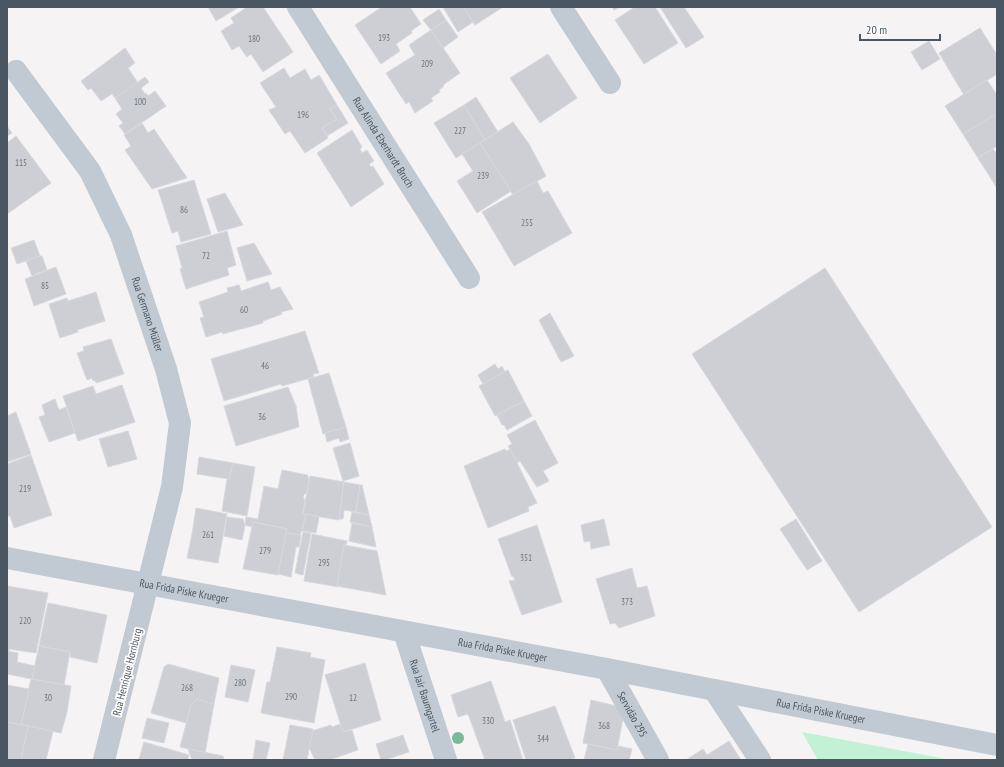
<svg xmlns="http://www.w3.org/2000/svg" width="1004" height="767" viewBox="0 0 1004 767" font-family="'PT Sans Narrow',sans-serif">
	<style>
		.green { fill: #c3f1d5 }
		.building { fill: #cdcfd5; stroke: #d7d9de }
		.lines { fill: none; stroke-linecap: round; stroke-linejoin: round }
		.street { stroke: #c1cad2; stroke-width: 22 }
		.tree { fill: #7bb799 }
		.labels { text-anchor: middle; stroke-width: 3.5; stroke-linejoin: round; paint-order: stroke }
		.number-label { font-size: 9px; fill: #6b747e }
		.street-label { font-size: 11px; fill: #4a5661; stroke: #fff }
	</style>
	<rect width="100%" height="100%" fill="#f5f3f3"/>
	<polygon class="green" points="802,732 952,760 818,760"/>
	<g class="building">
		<polygon points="208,7 239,7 216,21"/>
		<polygon points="247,7 263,7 293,52 263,72 251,54 247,57 239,46 232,50 221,31 234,23 231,18"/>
		<polygon points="382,7 410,7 421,24 411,31 412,33 396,44 400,51 381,64 355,25"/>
		<polygon points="443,7 463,7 473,22 458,32"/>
		<polygon points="463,7 503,7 475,25"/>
		<polygon points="612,7 621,7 614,10"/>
		<polygon points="635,7 655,7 678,43 644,64 615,20"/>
		<polygon points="660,7 684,7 704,37 686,48"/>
		<polygon points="439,9 446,20 431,30 423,20"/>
		<polygon points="446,20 458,37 443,48 431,30"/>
		<polygon points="980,28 997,55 997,74 964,95 939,53"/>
		<polygon points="431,30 460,73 443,85 444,86 439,90 440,92 431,98 433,101 415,113 409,102 406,104 386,73 415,55 409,45"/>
		<polygon points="929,41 940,59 922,70 911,52"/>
		<polygon points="125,48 135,63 128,68 138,83 115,98 112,94 101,101 91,88 88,90 81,81"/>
		<polygon points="548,54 577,98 540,123 510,78"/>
		<polygon points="284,68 290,78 305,69 311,80 319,75 337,105 330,109 337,119 322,128 328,138 305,153 290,131 285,134 269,110 276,107 260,83"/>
		<polygon points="145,77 149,82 141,88 145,94 146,93 148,96 155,91 166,106 125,134 119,126 123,123 116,114 122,109 115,98"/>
		<polygon points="987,80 997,95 997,114 963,134 945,106"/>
		<polygon points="476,97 498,132 485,140 464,105"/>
		<polygon points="337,105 348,123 327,136 322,128 337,119 330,109"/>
		<polygon points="464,105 485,140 456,158 434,123"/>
		<polygon points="996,114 997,116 997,146 978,158 963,134"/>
		<polygon points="513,122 529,144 546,176 513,195 480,143"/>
		<polygon points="142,123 148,133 154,129 187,178 152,189 125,150 131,146 124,135"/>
		<polygon points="7,126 12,133 7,136"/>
		<polygon points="352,130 362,147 360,149 362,153 367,150 374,161 369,164 371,167 373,166 384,184 351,207 317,153"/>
		<polygon points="16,136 51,183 7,214 7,143"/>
		<polygon points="480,143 511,191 477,213 457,181 473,171 462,154"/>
		<polygon points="993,149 997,154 997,188 978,158"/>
		<polygon points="194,180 211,234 181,242 178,231 172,233 158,190"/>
		<polygon points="537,181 543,193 548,191 572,233 514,266 482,212"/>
		<polygon points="225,193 243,225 218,232 207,199"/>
		<polygon points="227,231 236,265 227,268 229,275 186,289 180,269 182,268 176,246"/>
		<polygon points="34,240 40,256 17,264 11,248"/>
		<polygon points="254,243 272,274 247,281 237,248"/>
		<polygon points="40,256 42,256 47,270 35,274 35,275 32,276 26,261"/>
		<polygon points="56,267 66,294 34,306 25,279"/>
		<polygon points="825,268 992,527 859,612 692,354"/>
		<polygon points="268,282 271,290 280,287 293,309 281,312 282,314 263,321 263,323 223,334 222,332 206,337 200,318 204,317 199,302 228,292 227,288 239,285 241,291"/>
		<polygon points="96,292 105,321 77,330 78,332 60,338 49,304 67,298 68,301"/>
		<polygon points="550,313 574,356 561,362 539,320"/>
		<polygon points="305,331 319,373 313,374 314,377 282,386 281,384 224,401 211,359"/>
		<polygon points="111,339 124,374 96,383 95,380 93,381 92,378 87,380 77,353 84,351 83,347"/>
		<polygon points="495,364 498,369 502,366 505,372 483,384 478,375"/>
		<polygon points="508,370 524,401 495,416 479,386"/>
		<polygon points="329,373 346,427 323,434 308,379"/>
		<polygon points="122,385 135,422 78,441 63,396 93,386 96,394"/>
		<polygon points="288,387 296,406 299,427 236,446 224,406"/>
		<polygon points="55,399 59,410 66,407 75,433 49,442 39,417 45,415 42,405"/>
		<polygon points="524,401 532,416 507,430 504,425 502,425 497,415"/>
		<polygon points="16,412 31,454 7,462 7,416"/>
		<polygon points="535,420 558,463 543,471 549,481 537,487 520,461 517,463 508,446 512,444 507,435"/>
		<polygon points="346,427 349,439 340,442 339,438 327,442 325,433"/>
		<polygon points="128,431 137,459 108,467 99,439"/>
		<polygon points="350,443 359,476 343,481 333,448"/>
		<polygon points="505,449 506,451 510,449 537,503 528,507 529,511 488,528 464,466"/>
		<polygon points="31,455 52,515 14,528 10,516 7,516 7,464"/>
		<polygon points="199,457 233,463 229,479 197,474"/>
		<polygon points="233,463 255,467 247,516 222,511 227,479 229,479"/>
		<polygon points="282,470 307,475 309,479 307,492 303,496 305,501 303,514 306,514 302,531 301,532 300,535 286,533 287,529 253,522 252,527 245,525 246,517 258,519 264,486 278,489"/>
		<polygon points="310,476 344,482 339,520 303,514"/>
		<polygon points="344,482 360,485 356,512 344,510 343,519 339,519"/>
		<polygon points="360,485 362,485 369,515 356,512"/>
		<polygon points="196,508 227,514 218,563 187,558 192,534"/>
		<polygon points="352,512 369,515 372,527 350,522"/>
		<polygon points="306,514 319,517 316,533 302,531"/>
		<polygon points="227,517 243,519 245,526 242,540 224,536"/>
		<polygon points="604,519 610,545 591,549 590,541 584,542 581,525"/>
		<polygon points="796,519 822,561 807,570 780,529"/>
		<polygon points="253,522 287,529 278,575 243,569"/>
		<polygon points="352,523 372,527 376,547 349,541"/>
		<polygon points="537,525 562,602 522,615 509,581 515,580 513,576 512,577 498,539"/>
		<polygon points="303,532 311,533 303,575 295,573"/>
		<polygon points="286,533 301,535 299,547 296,547 291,577 278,574"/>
		<polygon points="312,534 347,541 346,546 344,545 337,586 339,586 339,587 304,581"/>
		<polygon points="344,545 377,551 386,595 337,586"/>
		<polygon points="632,568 637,588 647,586 655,616 619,628 615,623 610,624 596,579"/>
		<polygon points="7,586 48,593 36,653 9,649 9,651 7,651"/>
		<polygon points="48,603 107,615 97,663 70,657 70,652 39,646"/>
		<polygon points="39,646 70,652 64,685 32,679"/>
		<polygon points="277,647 311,653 310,657 325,660 314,723 261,713 267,682 270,682"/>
		<polygon points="7,651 18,653 17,662 35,666 32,679 7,674"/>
		<polygon points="365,663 381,720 343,732 325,675"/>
		<polygon points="168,664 219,678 214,704 197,699 191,705 186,723 151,713 164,667"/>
		<polygon points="231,665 255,670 248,702 225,697"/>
		<polygon points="31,679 71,686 67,712 61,733 21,725"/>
		<polygon points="491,681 505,722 510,720 523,760 485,760 468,714 458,717 451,695"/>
		<polygon points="7,685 29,689 21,725 7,722"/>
		<polygon points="197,699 214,704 205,753 180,747 191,705"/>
		<polygon points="591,700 625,708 617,750 583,743"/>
		<polygon points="555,706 575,758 569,760 526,760 513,720"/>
		<polygon points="147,718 169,723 164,743 142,738"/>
		<polygon points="7,722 28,726 21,760 7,760"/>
		<polygon points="340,724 343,732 352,730 358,750 329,760 315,760 309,747 312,731 331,725 332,727"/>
		<polygon points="290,725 313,729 307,760 283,760"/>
		<polygon points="28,726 53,731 46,760 21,760"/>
		<polygon points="403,735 409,752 385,760 381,760 376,744"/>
		<polygon points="256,740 270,743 266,760 253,760"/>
		<polygon points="729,741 741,760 686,760 703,749 707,755"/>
		<polygon points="144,742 189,755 188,760 139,759"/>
		<polygon points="588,744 617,750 618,746 632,749 629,760 584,760"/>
		<polygon points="188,749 223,756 224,760 192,760"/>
	</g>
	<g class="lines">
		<g class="street">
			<path id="s1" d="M298 7 469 278"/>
			<polyline points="561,7 610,83"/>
			<path id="s2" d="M16 71 90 171 121 235 166 369 180 423 172 487 104 760"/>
			<path id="s3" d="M7 558 607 669 997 745"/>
			<path id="s4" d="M404 632 446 760"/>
			<path id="s5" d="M607 669 658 760"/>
			<polyline points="714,690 760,760"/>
		</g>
	</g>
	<circle class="tree" cx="458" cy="738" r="6"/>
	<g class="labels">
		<g class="number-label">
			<text x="384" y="41">193</text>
			<text x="254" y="42">180</text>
			<text x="427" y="67">209</text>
			<text x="140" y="105">100</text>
			<text x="303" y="118">196</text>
			<text x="460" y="134">227</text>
			<text x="21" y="166">115</text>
			<text x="483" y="179">239</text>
			<text x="184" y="213">86</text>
			<text x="527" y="226">255</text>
			<text x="206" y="259">72</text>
			<text x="45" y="289">85</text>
			<text x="244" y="313">60</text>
			<text x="265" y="369">46</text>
			<text x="262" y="420">36</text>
			<text x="25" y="492">219</text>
			<text x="208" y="538">261</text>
			<text x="265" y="554">279</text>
			<text x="526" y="561">351</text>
			<text x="324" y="566">295</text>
			<text x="627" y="605">373</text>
			<text x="25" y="624">220</text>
			<text x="240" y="686">280</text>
			<text x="187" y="691">268</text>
			<text x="291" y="700">290</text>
			<text x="48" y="701">30</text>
			<text x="353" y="701">12</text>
			<text x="488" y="724">330</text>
			<text x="604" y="729">368</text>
			<text x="543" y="742">344</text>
		</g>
		<g class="street-label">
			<text dy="4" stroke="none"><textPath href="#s1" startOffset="160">Rua Alinda Eberhardt Bruch</textPath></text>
			<text dy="4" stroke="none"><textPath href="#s2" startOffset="279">Rua Germano Müller</textPath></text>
			<text dy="4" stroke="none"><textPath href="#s3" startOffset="180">Rua Frida Piske Krueger</textPath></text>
			<text dy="4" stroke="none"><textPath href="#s3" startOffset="504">Rua Frida Piske Krueger</textPath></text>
			<text transform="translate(127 672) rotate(-76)" y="4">Rua Henrique Hornburg</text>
			<text dy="4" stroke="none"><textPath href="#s4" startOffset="67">Rua Jair Baumgartel</textPath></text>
			<text dy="4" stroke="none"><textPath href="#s3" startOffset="828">Rua Frida Piske Krueger</textPath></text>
			<text dy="4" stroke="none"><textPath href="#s5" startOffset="52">Servidão 295</textPath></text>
		</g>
	</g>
	<rect width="1004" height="767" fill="none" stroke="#4a5661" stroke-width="16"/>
	<path d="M860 34v6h80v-6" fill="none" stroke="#4a5661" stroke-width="2"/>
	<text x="866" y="34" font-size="12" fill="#4a5661" stroke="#ffffff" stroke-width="3" paint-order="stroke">20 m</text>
</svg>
